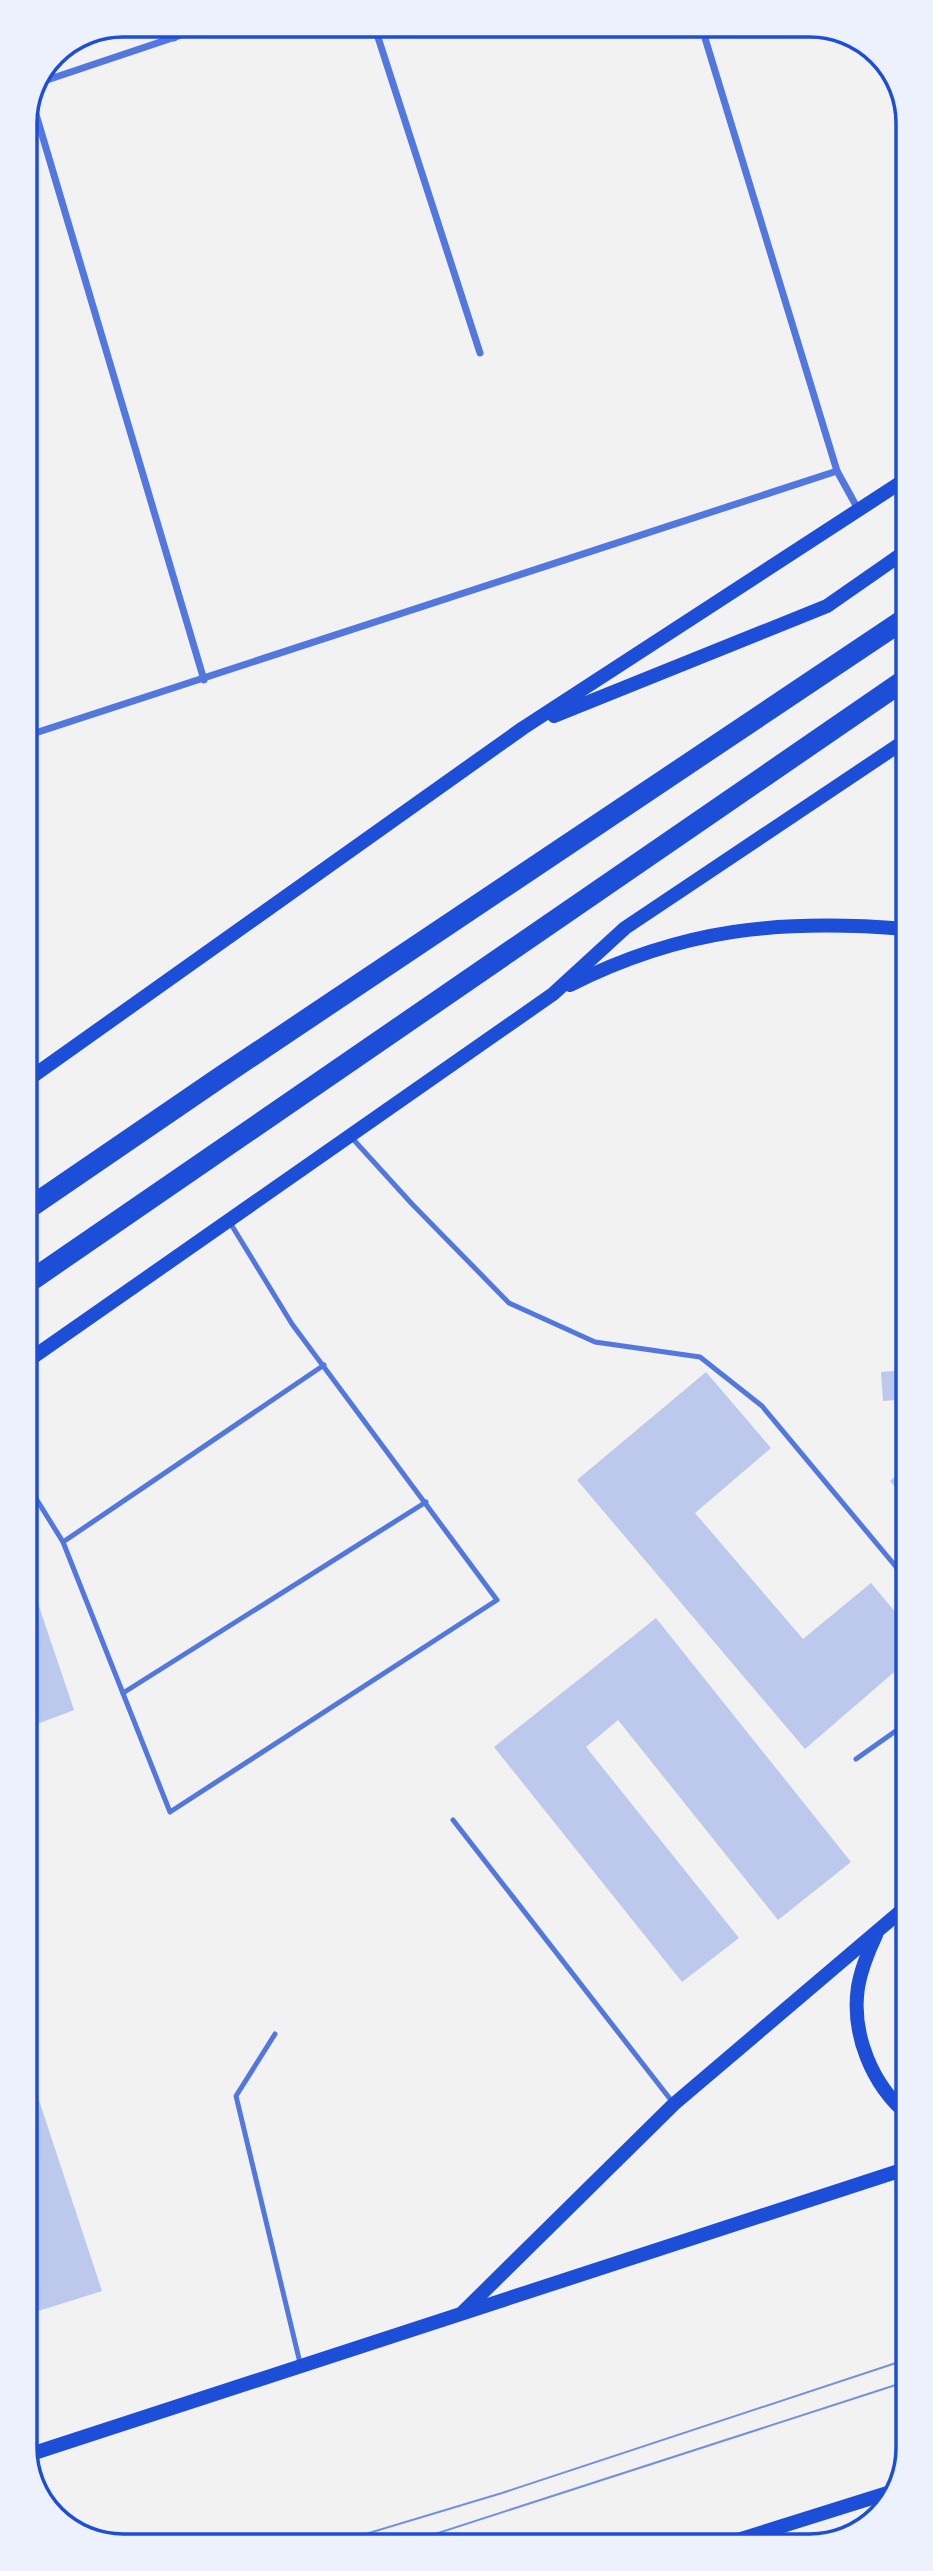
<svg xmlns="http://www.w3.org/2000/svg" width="933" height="2571" viewBox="0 0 933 2571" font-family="Commissioner,sans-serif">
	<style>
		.building { fill: #bdc9ec }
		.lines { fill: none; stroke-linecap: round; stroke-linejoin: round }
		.service { stroke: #5277de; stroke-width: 5 }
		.minor { stroke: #5277de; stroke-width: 7 }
		.secondary { stroke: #1d4ed8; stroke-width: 14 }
		.motorway { stroke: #1d4ed8; stroke-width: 21 }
		.tram { stroke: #7290e2; stroke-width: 2 }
		.rim { fill: none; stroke: #1d4ed8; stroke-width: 3.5 }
	</style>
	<rect width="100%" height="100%" fill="#f2f2f2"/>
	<g class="building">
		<polygon points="907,1370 907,1399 883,1401 881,1372"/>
		<polygon points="706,1372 771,1448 695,1513 803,1639 871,1583 907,1626 907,1661 805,1749 577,1480"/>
		<polygon points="907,1467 907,1501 890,1481"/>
		<polygon points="27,1571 74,1710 27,1728"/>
		<polygon points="656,1618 851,1862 778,1920 618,1720 586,1747 739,1938 682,1982 494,1747"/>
		<polygon points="27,2064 102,2291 32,2313 28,2300"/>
	</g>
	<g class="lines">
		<g class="service">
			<polyline points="352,1138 412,1204 509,1303 595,1342 700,1357 762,1406 907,1580"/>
			<polyline points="229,1221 292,1324 497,1600 170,1812 63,1542 324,1365"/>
			<polyline points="27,1484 63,1542"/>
			<polyline points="123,1693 426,1502"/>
			<polyline points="856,1759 907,1723"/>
			<polyline points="453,1820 674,2104"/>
			<polyline points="275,2034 236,2096 300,2363"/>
		</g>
		<g class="minor">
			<polyline points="170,25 174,38"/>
			<polyline points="374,25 480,353"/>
			<polyline points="701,25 837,471 859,511"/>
			<polyline points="41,82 211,25"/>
			<polyline points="32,101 204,680"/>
			<polyline points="26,736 837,471"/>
		</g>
		<g class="secondary">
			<polyline points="554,716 827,606 906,551"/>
			<path d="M570 985C683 928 781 919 906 929"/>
			<polyline points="26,1081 523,728 906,479"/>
			<polyline points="26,1362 553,994 625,928 906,740"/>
			<path d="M876 1935C868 1952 861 1969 858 1987 851 2034 872 2085 908 2115"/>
			<polyline points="463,2312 674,2104 908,1905"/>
			<polyline points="28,2455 908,2168"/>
			<polyline points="725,2544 894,2491"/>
		</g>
		<g class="motorway">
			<polyline points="26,1210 219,1078 906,618"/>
			<polyline points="26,1284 906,679"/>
		</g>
		<g class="tram">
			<polyline points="329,2545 502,2493 908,2359"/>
			<polyline points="367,2545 393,2535"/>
			<polyline points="401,2545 908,2381"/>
		</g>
	</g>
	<path d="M0 0H933V2571H0ZM123 37H810A86 86 0 0 1 896 123V2448A86 86 0 0 1 810 2534H123A86 86 0 0 1 37 2448V123A86 86 0 0 1 123 37Z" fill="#edf1fc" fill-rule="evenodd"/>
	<path class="rim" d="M123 37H810A86 86 0 0 1 896 123V2448A86 86 0 0 1 810 2534H123A86 86 0 0 1 37 2448V123A86 86 0 0 1 123 37Z"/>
</svg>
